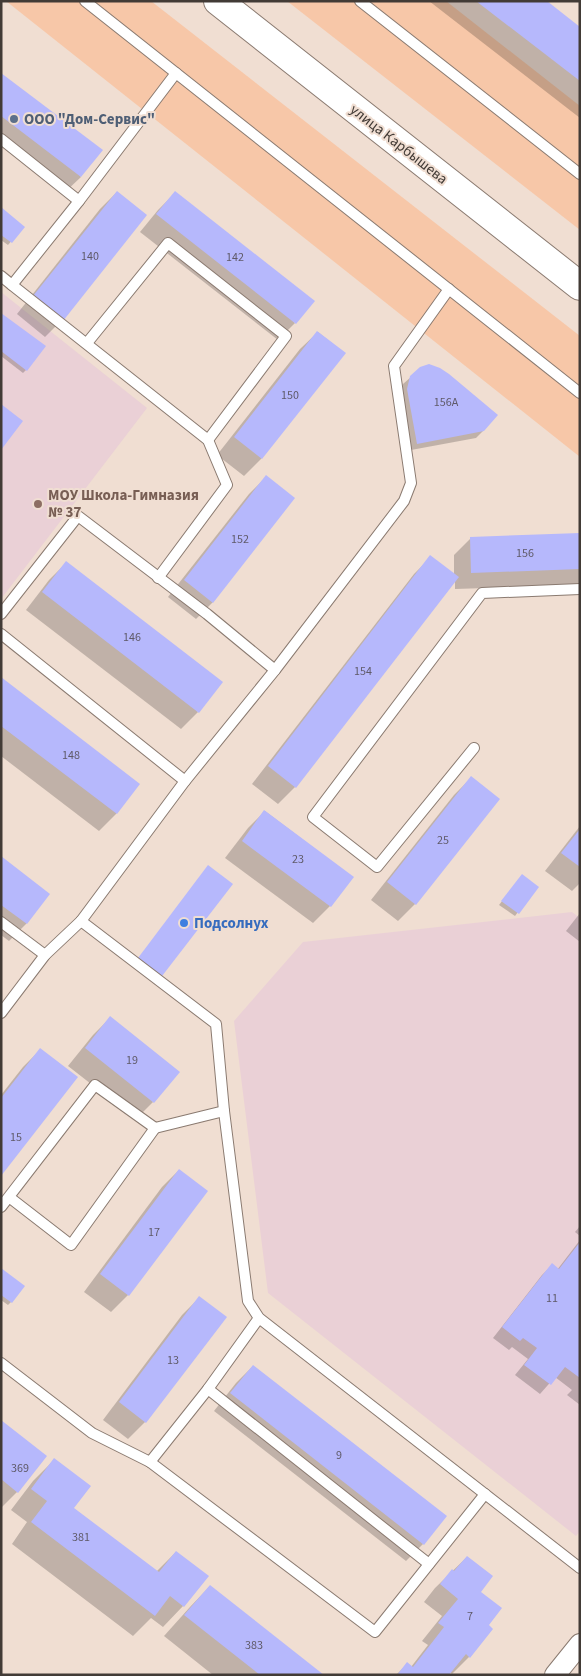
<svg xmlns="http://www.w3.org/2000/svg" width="581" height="1676" viewBox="0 0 581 1676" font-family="'Source Sans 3',sans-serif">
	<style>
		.education { fill: #ead0d6 }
		.green { fill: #f7c7a8 }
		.shadow { fill: #0003 }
		.building { fill: #b6b8fc }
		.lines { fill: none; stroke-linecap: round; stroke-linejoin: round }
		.lane-casing { stroke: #8a7a70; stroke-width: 12 }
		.street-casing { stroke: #8a7a70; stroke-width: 22 }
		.secondary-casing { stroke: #8a7a70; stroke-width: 30 }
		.lane { stroke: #fff; stroke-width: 10 }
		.street { stroke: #fff; stroke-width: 20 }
		.secondary { stroke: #fff; stroke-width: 28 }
		.service-dot { fill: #5c6f8a; stroke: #f0ded2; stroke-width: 2 }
		.education-dot { fill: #8d6e63; stroke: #f0ded2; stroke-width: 2 }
		.shop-dot { fill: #3f7fe0; stroke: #f0ded2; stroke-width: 2 }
		.labels { text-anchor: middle; stroke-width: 4; stroke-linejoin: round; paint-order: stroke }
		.number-label { font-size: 12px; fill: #5f5a68 }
		.service-label { font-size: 15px; font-weight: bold; fill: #4e5e75; stroke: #f0ded2; text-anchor: start }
		.street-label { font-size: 15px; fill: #423b36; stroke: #f0ded2 }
		.education-label { font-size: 15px; font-weight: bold; fill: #785e54; stroke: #f0ded2; text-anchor: start }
		.shop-label { font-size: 15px; font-weight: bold; fill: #366cbe; stroke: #f0ded2; text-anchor: start }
	</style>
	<rect width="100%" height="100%" fill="#f0ded2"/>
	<g class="education">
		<polygon points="1,292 147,408 1,599"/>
		<polygon points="572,912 580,918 580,1531 576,1536 268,1293 234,1021 303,942"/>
	</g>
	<g class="green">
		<polygon points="6,1 151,1 580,336 580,457"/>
		<polygon points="287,1 446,1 580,106 580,230"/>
	</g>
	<g class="shadow">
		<polygon points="429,1 545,1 580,28 580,118"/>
		<polygon points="1,74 81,177 63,194 1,146"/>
		<polygon points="117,192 62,320 45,337 17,314 100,209"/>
		<polygon points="175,193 295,323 278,340 140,232 158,210"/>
		<polygon points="1,208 23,227 8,245 1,240"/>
		<polygon points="1,315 26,370 23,373 1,356"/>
		<polygon points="318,332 344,353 261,459 244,476 217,455 300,349"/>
		<polygon points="411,377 483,431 476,438 411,450 400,396 403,384"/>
		<polygon points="266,477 213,602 196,619 168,597 249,494"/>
		<polygon points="580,534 580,585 455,589 455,581 295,787 278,804 252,784 414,574 431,557 454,575 454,555 471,538"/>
		<polygon points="66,563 198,712 181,729 26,610 49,580"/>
		<polygon points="1,679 138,784 116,814 99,831 1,756"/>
		<polygon points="471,778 415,904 398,921 371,900 454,795"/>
		<polygon points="265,811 352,877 330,906 313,923 225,858 248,828"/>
		<polygon points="580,826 580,883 572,891 545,871"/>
		<polygon points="1,858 48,894 26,924 9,941 1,935"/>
		<polygon points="519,879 537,887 515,916 499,905"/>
		<polygon points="580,913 580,942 566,931"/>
		<polygon points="110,1018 153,1102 136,1119 68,1066 93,1035"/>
		<polygon points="40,1050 1,1174 1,1095 23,1067"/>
		<polygon points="179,1170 128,1295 111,1312 84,1292 162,1187"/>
		<polygon points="580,1226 580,1236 575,1232"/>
		<polygon points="580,1240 580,1405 567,1395 572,1390 555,1377 540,1394 515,1375 528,1359 512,1347 509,1350 493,1338 542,1275 552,1265 557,1270"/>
		<polygon points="1,1270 11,1302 8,1305 1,1300"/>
		<polygon points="199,1298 145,1422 128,1439 103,1420 182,1315"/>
		<polygon points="253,1366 445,1517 423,1544 406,1561 214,1411 236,1383"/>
		<polygon points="1,1421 17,1492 1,1508"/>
		<polygon points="54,1460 73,1508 156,1572 176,1552 183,1606 163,1627 151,1618 133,1636 12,1544 27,1522 11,1510 33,1481"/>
		<polygon points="467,1557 479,1592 487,1625 491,1629 469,1657 452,1674 450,1672 448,1675 396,1675 407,1664 411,1667 428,1645 422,1641 442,1616 424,1602 435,1588"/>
		<polygon points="210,1586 322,1675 213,1675 164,1636 190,1607"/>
	</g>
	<g class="building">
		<polygon points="476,1 547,1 580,27 580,81"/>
		<polygon points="1,73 103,150 81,177 1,116"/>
		<polygon points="117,191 147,215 63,321 33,296"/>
		<polygon points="175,191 315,301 296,324 156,214"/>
		<polygon points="1,207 25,227 12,243 1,235"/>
		<polygon points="1,313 46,346 27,371 1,351"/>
		<polygon points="317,331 346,353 262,459 234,437"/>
		<polygon points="429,364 440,368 449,374 498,415 484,431 417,444 407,389 410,376 420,367"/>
		<polygon points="1,404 23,421 1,450"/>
		<polygon points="266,475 295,498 213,603 184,580"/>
		<polygon points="580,533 580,569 471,573 470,537"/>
		<polygon points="430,555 459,577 296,788 268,766"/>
		<polygon points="66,561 223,682 199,713 42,592"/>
		<polygon points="1,677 140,784 117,814 1,726"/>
		<polygon points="471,776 500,799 416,905 387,882"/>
		<polygon points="264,810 354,877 331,907 242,841"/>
		<polygon points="580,829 580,867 561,853"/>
		<polygon points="1,856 50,894 27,924 1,905"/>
		<polygon points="208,865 233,884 159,980 135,962"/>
		<polygon points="522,874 539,887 519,914 501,901"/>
		<polygon points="110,1016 180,1072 154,1103 85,1048"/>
		<polygon points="40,1048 78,1077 1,1176 1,1098"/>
		<polygon points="179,1169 208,1191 129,1296 100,1274"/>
		<polygon points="580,1242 580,1378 565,1367 551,1385 524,1365 537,1348 523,1338 520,1341 502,1327 552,1263 559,1269"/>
		<polygon points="1,1268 25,1286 12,1303 1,1295"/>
		<polygon points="199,1296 227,1317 146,1423 119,1402"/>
		<polygon points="253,1365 447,1516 424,1545 230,1393"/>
		<polygon points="1,1420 47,1456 18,1493 1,1479"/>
		<polygon points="54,1458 91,1486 74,1508 159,1572 176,1551 209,1576 184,1607 170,1596 155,1616 31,1522 47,1501 31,1489"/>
		<polygon points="467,1556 493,1576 481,1592 502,1608 489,1625 493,1629 470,1658 466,1654 449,1675 397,1675 407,1662 413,1667 444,1627 438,1623 458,1599 440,1584 452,1569 454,1571"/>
		<polygon points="210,1585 324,1675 260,1675 184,1615"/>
	</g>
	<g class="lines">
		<defs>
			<g id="lane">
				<polyline points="85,1 580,393"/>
				<polyline points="360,1 580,174"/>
				<polyline points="1,139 79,201 176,73"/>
				<polyline points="1,276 12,285 79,201"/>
				<polyline points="12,285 208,440 227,485 158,578"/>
				<polyline points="87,343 168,243 286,336 208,440"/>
				<polyline points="1,614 78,516 207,614 275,670"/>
				<polyline points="1,634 185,781 81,921 216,1024 224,1111 248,1301 259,1318 580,1568"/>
				<polyline points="474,748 377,867 313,817 482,593 580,589"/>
				<polyline points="185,781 275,670 404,501 411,483 394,366 449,289"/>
				<polyline points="1,922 45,955"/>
				<polyline points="1,1013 45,955 81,921"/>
				<polyline points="155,1128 224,1111"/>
				<polyline points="1,1207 95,1085 155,1128 71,1245 9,1197"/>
				<polyline points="1,1363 92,1433 150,1462 375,1632 485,1494"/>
				<polyline points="208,1389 429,1564"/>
				<polyline points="150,1462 208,1389 259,1318"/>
			</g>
			<polyline id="street" points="555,1675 580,1644"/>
			<polyline id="secondary" points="218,1 580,286"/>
		</defs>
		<use href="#lane" class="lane-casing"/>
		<use href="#street" class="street-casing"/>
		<use href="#secondary" class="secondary-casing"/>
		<use href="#lane" class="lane"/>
		<use href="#street" class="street"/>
		<use href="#secondary" class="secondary"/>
	</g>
	<circle class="service-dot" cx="14" cy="119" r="5"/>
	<circle class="education-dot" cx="38" cy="504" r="5"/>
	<circle class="shop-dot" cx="184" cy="923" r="5"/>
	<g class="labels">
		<g class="number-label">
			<text x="90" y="260">140</text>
			<text x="235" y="261">142</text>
			<text x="290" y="399">150</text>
			<text x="446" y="406">156А</text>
			<text x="240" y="543">152</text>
			<text x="525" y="557">156</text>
			<text x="132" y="641">146</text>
			<text x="363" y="675">154</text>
			<text x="71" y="759">148</text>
			<text x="443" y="844">25</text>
			<text x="298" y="863">23</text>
			<text x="132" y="1064">19</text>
			<text x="16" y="1141">15</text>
			<text x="154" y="1236">17</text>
			<text x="552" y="1302">11</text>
			<text x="173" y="1364">13</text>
			<text x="339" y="1459">9</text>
			<text x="20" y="1472">369</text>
			<text x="81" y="1541">381</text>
			<text x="470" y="1620">7</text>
			<text x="254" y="1649">383</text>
		</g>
		<g class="service-label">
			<text x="24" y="124">ООО "Дом-Сервис"</text>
		</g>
		<g class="street-label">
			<text transform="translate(399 144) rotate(38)" y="5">улица Карбышева</text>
		</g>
		<g class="education-label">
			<text x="48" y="500">МОУ Школа-Гимназия<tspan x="48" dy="17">№ 37</tspan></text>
		</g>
		<g class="shop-label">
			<text x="194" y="928">Подсолнух</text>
		</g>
	</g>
	<rect width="581" height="1676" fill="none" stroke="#423b36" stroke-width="5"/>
</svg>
